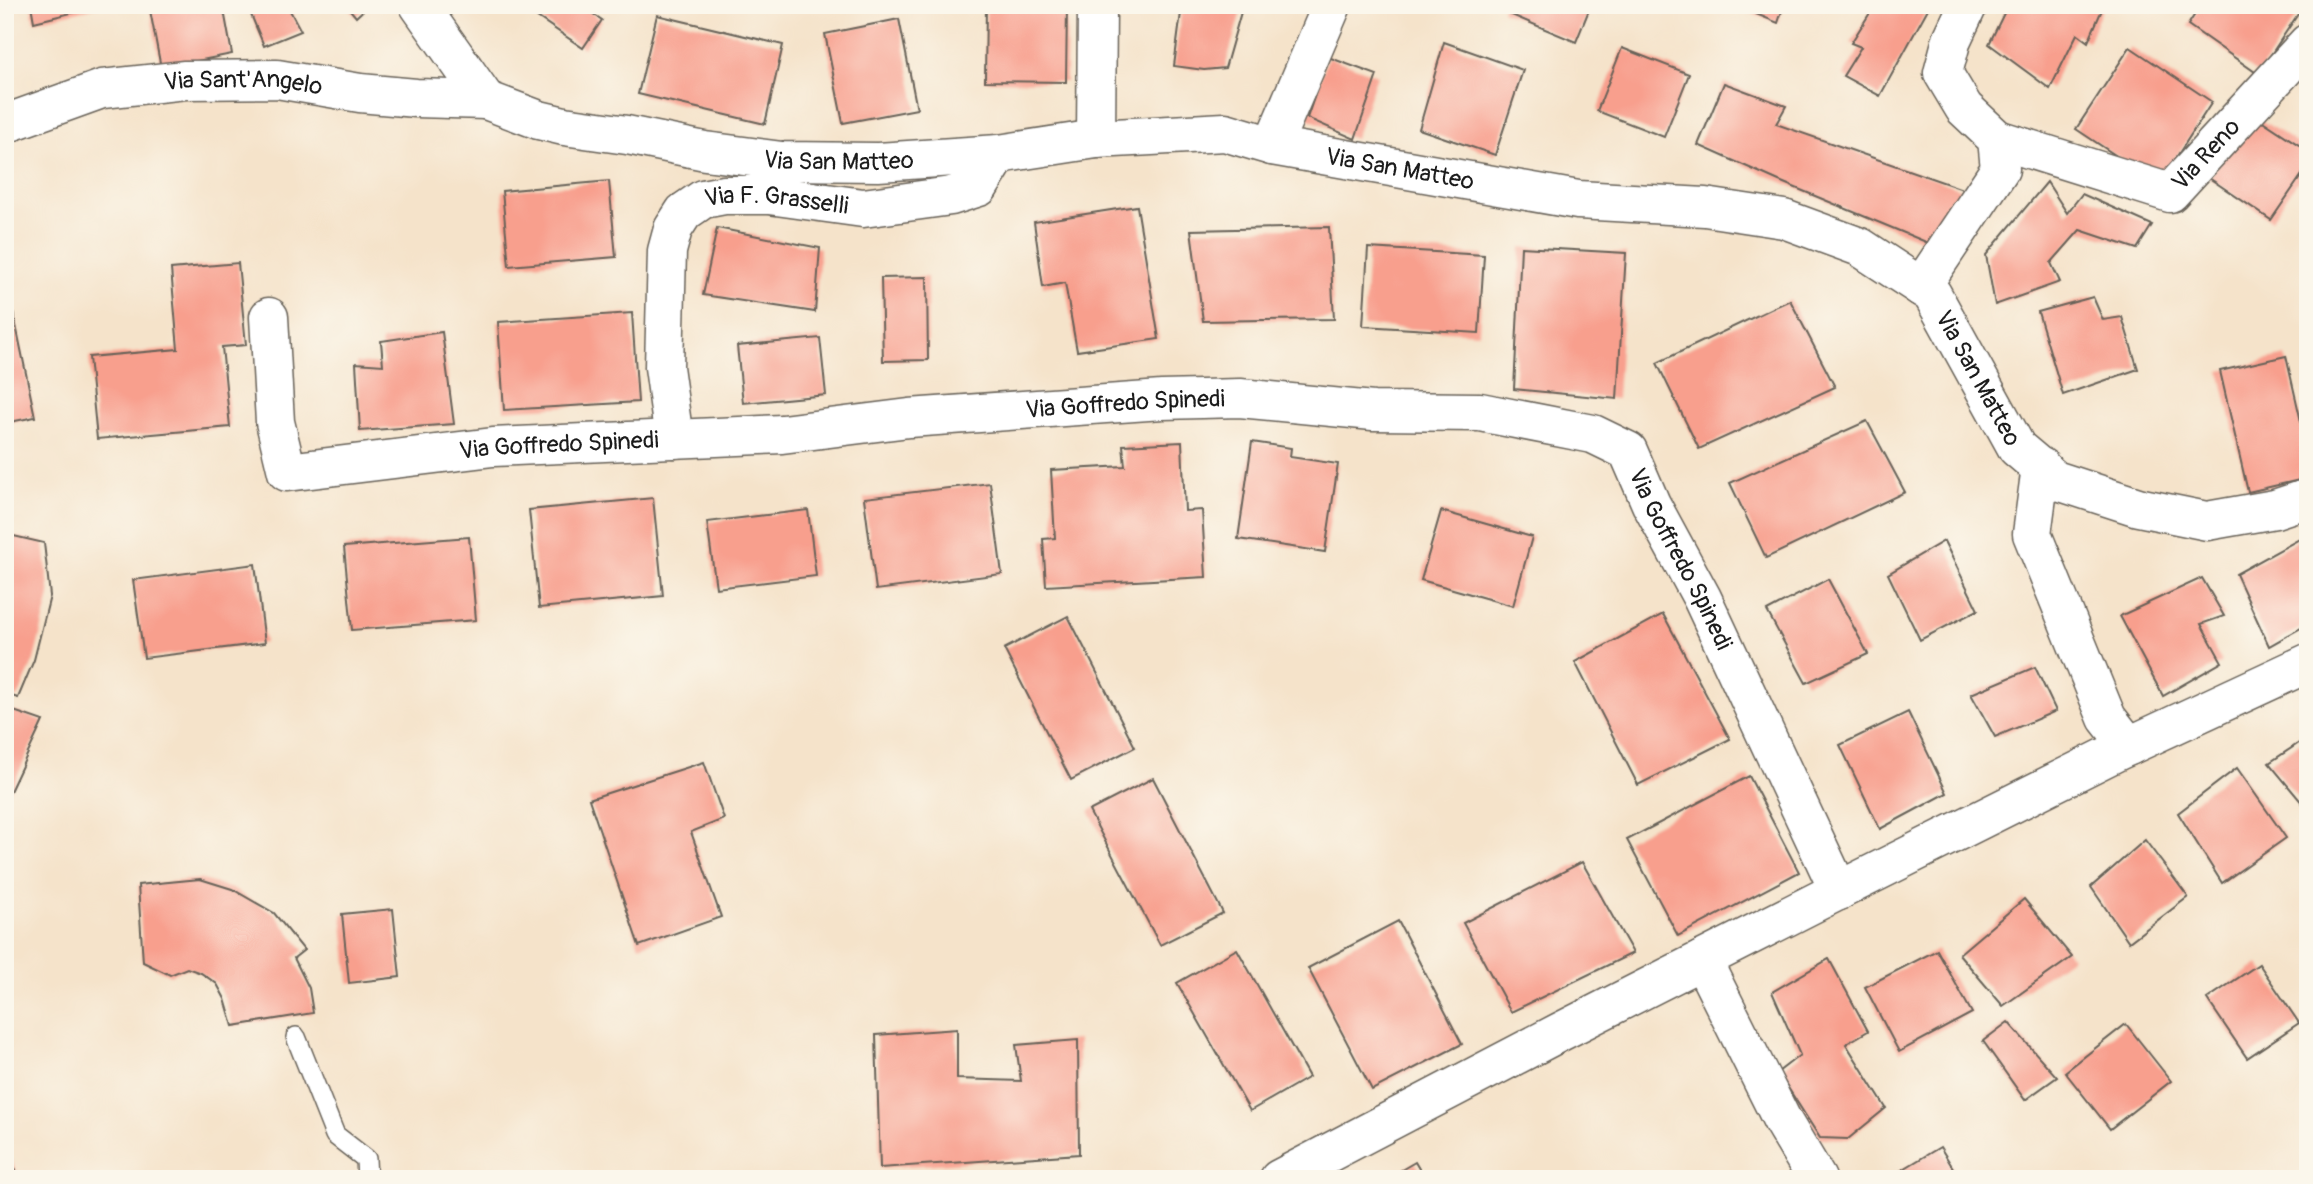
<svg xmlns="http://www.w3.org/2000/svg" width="2313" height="1184" viewBox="0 0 2313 1184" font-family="Pangolin,sans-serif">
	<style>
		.building { fill: #f89f8d }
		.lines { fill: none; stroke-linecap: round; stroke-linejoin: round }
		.lane-casing { stroke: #686259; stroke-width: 22 }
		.street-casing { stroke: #686259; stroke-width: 41 }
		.lane { stroke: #fff; stroke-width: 19 }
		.street { stroke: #fff; stroke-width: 38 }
		.labels { text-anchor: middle; stroke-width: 7; stroke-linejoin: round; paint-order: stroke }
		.street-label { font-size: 24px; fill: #1c1c1c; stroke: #fbf7ec }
	</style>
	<rect width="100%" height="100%" fill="#fbf7ec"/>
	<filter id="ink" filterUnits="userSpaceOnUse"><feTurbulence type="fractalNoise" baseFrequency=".0143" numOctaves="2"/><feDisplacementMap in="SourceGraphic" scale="14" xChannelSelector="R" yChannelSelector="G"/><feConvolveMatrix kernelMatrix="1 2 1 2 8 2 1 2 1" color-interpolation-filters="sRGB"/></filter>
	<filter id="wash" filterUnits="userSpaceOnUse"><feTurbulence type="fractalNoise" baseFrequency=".00686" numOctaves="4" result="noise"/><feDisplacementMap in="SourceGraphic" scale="28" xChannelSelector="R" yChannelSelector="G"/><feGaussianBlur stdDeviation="1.57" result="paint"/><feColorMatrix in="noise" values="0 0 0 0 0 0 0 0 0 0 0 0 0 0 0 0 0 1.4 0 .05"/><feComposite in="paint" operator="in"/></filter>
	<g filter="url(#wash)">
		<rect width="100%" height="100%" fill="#f5e3ca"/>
		<g id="blocks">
			<g class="building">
				<polygon points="31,5 100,5 100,6 34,22"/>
				<polygon points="149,5 223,5 232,54 161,68"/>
				<polygon points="247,5 287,5 301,31 264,46"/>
				<polygon points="346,5 369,5 356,17"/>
				<polygon points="531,5 580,5 602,20 583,48 527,10"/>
				<polygon points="986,5 1067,5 1066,82 985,81"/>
				<polygon points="1182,5 1243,5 1225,68 1204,70 1174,66"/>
				<polygon points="1504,5 1591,5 1576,42 1502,11"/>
				<polygon points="1734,5 1784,5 1778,23"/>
				<polygon points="1875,5 1930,5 1880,96 1843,76 1861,47 1851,43"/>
				<polygon points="2008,5 2104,5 2088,42 2077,34 2050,89 1989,44"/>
				<polygon points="2201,5 2304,5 2258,74 2188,25"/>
				<polygon points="657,15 783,45 765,124 638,94"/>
				<polygon points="899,19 917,109 843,123 825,34"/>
				<polygon points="1444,42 1523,70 1495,155 1419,129"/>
				<polygon points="2130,47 2212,102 2159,184 2076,129"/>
				<polygon points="1622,48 1689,74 1664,137 1597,111"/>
				<polygon points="1328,57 1377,75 1355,139 1307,118"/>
				<polygon points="1724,83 1786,106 1776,124 1977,194 1938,247 1779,181 1698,145"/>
				<polygon points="2252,114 2308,151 2308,166 2271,220 2209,178"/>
				<polygon points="609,181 616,257 509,266 502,191"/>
				<polygon points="2047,182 2067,213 2082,194 2152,225 2137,249 2080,230 2051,263 2060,282 1995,305 1986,255"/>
				<polygon points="1137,206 1159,339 1077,351 1065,283 1043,287 1034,222"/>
				<polygon points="1329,227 1334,319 1203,321 1191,230"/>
				<polygon points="717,228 820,248 815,312 703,295"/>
				<polygon points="1521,247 1626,253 1617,399 1514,389"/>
				<polygon points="1368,248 1484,255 1479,333 1363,326"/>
				<polygon points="238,263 246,345 222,347 230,427 97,439 89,357 178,349 171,269"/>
				<polygon points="5,272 35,417 5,423"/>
				<polygon points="927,277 928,360 883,361 881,278"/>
				<polygon points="2093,297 2103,320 2122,317 2138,369 2063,395 2038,312"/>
				<polygon points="1790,300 1835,387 1699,449 1657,363"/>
				<polygon points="632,313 638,402 504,410 498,322"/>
				<polygon points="442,332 454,424 360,431 356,363 383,365 381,341"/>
				<polygon points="820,338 826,395 743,403 737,346"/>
				<polygon points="2286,356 2308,452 2308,478 2248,492 2220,371"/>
				<polygon points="1867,421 1905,492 1766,558 1730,483"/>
				<polygon points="1182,442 1185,511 1202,510 1206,577 1046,586 1043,539 1055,538 1051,470 1125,466 1123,445"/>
				<polygon points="1252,442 1291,448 1290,457 1338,464 1325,552 1238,539"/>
				<polygon points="990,483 1002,574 876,590 864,498"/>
				<polygon points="653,498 663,596 539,608 529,510"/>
				<polygon points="808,510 816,576 716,588 707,522"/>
				<polygon points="1441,511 1532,537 1513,606 1421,580"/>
				<polygon points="5,534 44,543 50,596 34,660 18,698 5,694"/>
				<polygon points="469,537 476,620 352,630 344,547"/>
				<polygon points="2303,537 2308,546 2308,624 2269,646 2236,574"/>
				<polygon points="1944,541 1978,610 1920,640 1888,574"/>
				<polygon points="255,564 265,643 144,658 133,580"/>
				<polygon points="2202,578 2224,616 2201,624 2222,662 2163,696 2120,616"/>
				<polygon points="1828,579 1868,654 1806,683 1767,611"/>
				<polygon points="1663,614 1730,739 1638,785 1575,662"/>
				<polygon points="1068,616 1135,747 1071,780 1004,649"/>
				<polygon points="2035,667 2056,711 1995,737 1971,694"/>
				<polygon points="5,708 43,721 5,802"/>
				<polygon points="1908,712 1947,793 1880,829 1840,745"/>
				<polygon points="2308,737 2308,810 2269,763"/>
				<polygon points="704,762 724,819 691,832 721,917 639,946 589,799"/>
				<polygon points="2237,768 2286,838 2222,883 2178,813"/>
				<polygon points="1749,776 1799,872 1678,936 1627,840"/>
				<polygon points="1153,778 1223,913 1160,945 1089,811"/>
				<polygon points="2145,840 2188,897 2129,942 2091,887"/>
				<polygon points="1582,862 1633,953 1511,1012 1463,923"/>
				<polygon points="200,879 232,889 274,913 304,950 294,958 309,988 313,1013 233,1026 225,999 217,984 201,973 187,968 170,975 143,962 138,885"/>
				<polygon points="2024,899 2072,957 2003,1006 1959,954"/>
				<polygon points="393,909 400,977 349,983 342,914"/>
				<polygon points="1398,921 1462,1044 1372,1090 1308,968"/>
				<polygon points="1237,949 1309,1077 1250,1111 1177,983"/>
				<polygon points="1937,950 1972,1013 1899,1052 1865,987"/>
				<polygon points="1829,959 1868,1031 1846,1044 1886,1108 1848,1139 1820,1138 1778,1072 1800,1055 1772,992"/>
				<polygon points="2259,964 2299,1023 2247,1058 2207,999"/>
				<polygon points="2008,1022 2057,1077 2025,1100 1983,1041"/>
				<polygon points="2126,1024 2171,1081 2110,1129 2065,1072"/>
				<polygon points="957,1029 957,1079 1021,1081 1016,1045 1078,1040 1079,1154 880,1168 876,1035"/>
				<polygon points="1940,1147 1960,1179 1887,1179"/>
				<polygon points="5,1148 20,1179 5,1179"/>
				<polygon points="1415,1162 1425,1179 1386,1179"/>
			</g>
		</g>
	</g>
	<g filter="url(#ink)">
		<use href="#blocks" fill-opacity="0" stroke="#686259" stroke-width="2"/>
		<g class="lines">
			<defs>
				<polyline id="lane" points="296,1037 335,1135 366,1159 367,1179"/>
				<g id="street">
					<path id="s1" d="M419 5 486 100 539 120 564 126 627 135 705 151 782 161 878 162 999 154 1096 139 1225 132 1272 146 1578 200 1705 207 1784 219 1860 247 1932 294 2017 448 2055 480 2138 507 2207 521 2275 509 2308 498"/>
					<path id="s2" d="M5 124 102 89 185 80 277 79 360 93 416 98 486 100"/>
					<polyline points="1096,139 1097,5"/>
					<path id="s3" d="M1997 139 2170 193 2308 43"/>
					<polyline points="1272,146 1332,5"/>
					<polyline points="1921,287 2000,169 1997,139 1964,108 1943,73 1952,39 1968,5"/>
					<path id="s4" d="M269 317 275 422 287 472 493 447 782 434 909 418 1162 400 1240 398 1373 411 1480 412 1593 434 1628 451 1651 504 1702 598 1839 891"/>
					<path id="s5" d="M674 439 664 367 667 251 673 229 684 212 703 199 724 195H769L863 208 951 196 979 187 999 154"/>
					<polyline points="2041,467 2032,534 2107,718 2129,746"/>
					<polyline points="1702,960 1783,1122 1817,1179"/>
					<polyline points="1279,1179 1560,1032 1818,901 2118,751 2308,663"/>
				</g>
			</defs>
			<use href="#lane" class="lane-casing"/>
			<use href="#street" class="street-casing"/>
			<use href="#lane" class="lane"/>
			<use href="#street" class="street"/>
		</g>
	</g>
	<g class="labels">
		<g class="street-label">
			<text dy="8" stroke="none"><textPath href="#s2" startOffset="245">Via Sant'Angelo</textPath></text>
			<text dy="8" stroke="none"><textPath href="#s3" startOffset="234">Via Reno</textPath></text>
			<text dy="8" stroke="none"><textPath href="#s1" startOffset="476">Via San Matteo</textPath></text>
			<text dy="8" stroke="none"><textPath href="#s1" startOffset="1043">Via San Matteo</textPath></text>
			<text dy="8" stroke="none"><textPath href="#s5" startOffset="329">Via F. Grasselli</textPath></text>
			<text dy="8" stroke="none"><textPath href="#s1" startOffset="1694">Via San Matteo</textPath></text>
			<text dy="8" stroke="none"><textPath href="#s4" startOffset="998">Via Goffredo Spinedi</textPath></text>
			<text dy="8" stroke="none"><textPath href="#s4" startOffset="430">Via Goffredo Spinedi</textPath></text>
			<text dy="8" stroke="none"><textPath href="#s4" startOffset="1628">Via Goffredo Spinedi</textPath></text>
		</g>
	</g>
	<rect width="2313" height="1184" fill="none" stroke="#fbf7ec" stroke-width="28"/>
</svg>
